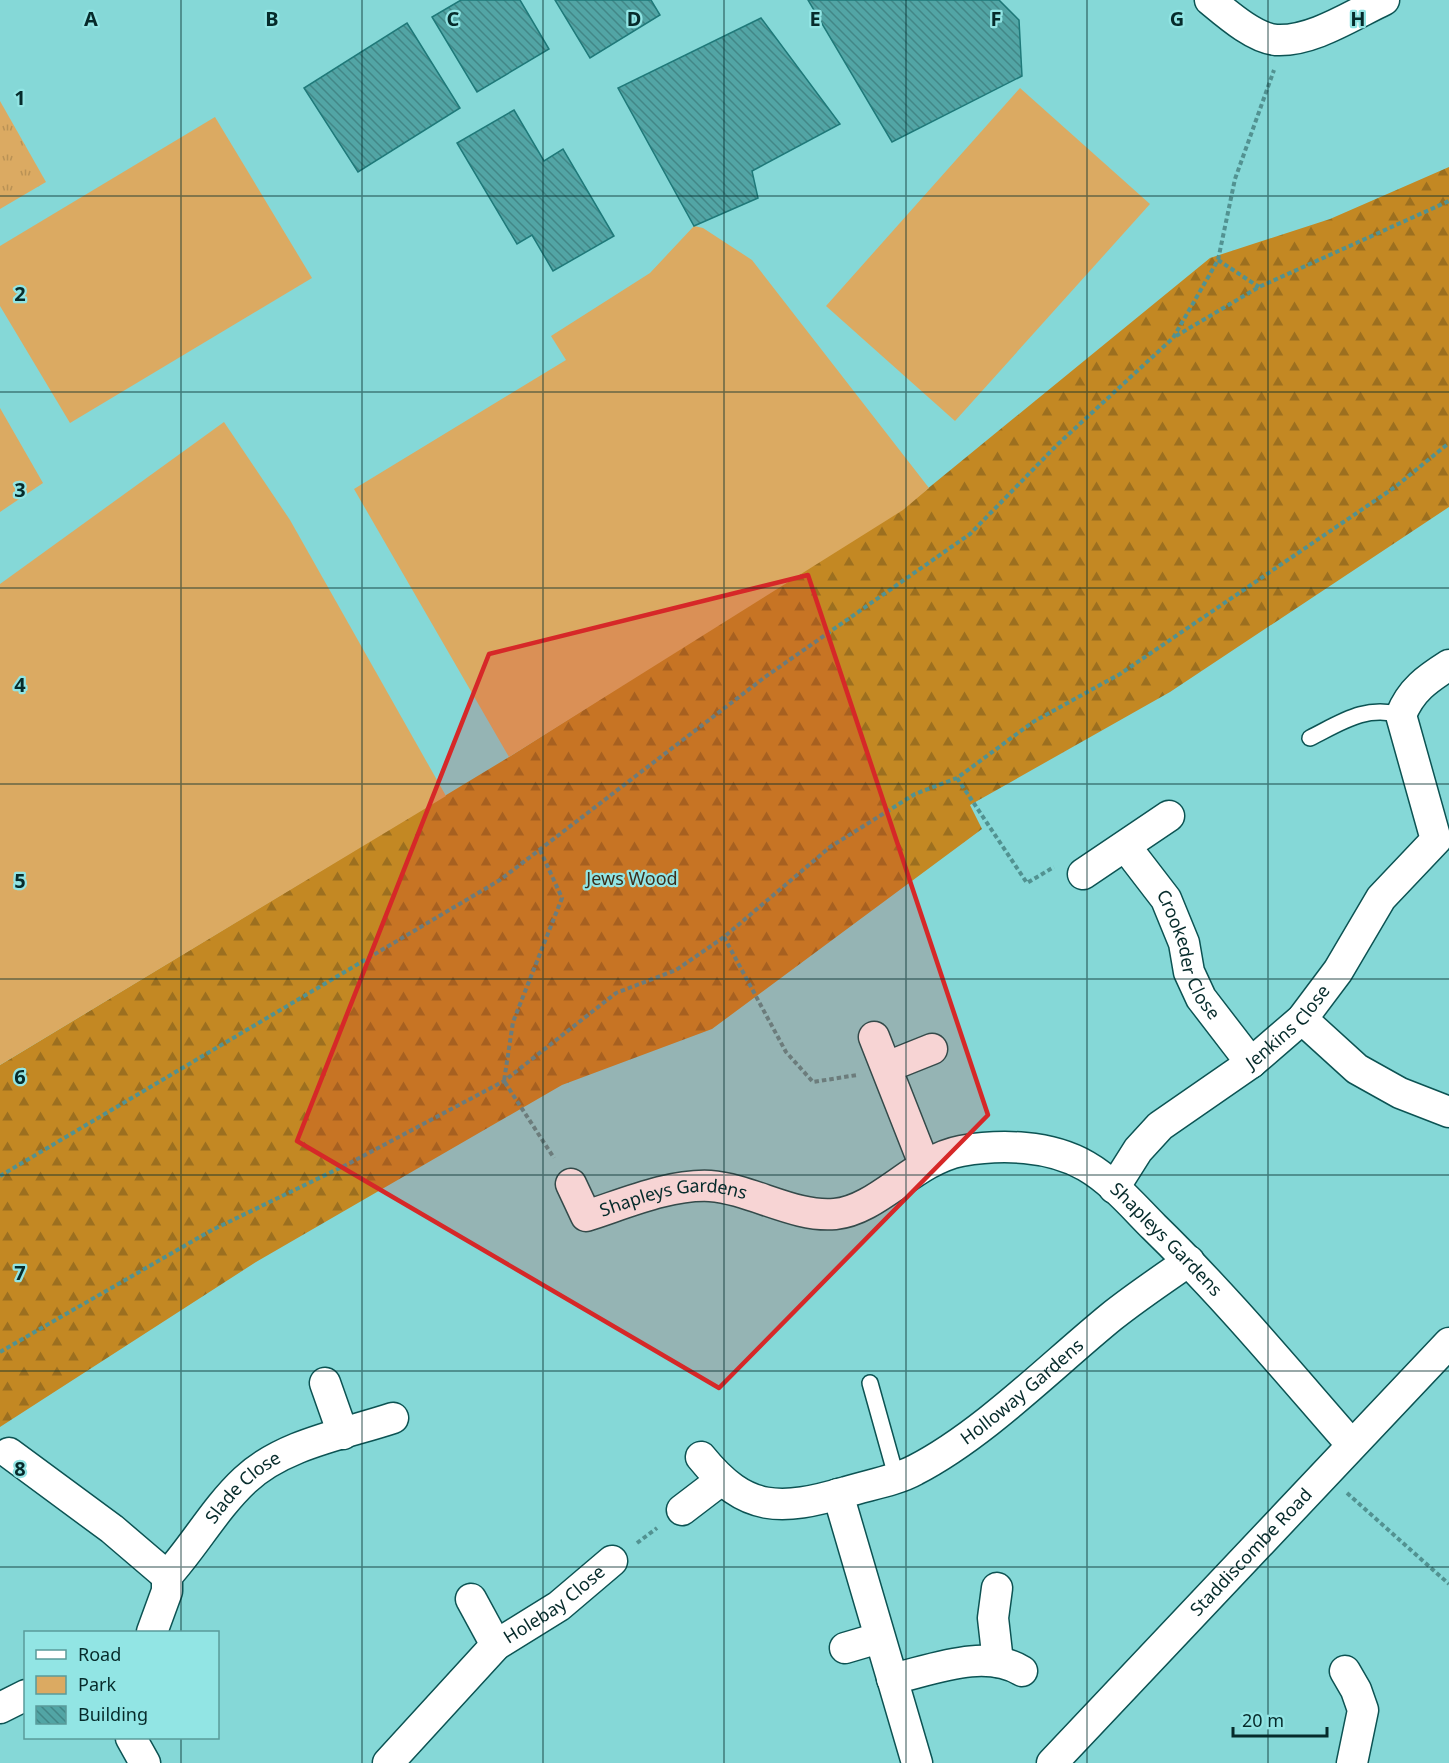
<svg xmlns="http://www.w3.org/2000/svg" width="1449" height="1763" viewBox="0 0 1449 1763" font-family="'Noto Sans',sans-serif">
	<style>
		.grass { fill: url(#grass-tufts) }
		.forest { fill: url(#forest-firs) }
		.green { fill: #dbaa62 }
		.building { fill: url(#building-back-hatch); stroke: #1f7979; stroke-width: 1.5 }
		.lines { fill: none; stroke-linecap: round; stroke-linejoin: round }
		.lane-casing { stroke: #0c5353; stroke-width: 18 }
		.street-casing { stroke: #0c5353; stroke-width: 33 }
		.path { stroke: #529291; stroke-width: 4; stroke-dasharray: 4.5 3; stroke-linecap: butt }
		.lane { stroke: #fff; stroke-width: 15 }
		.street { stroke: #fff; stroke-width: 30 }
		.marked { fill: #d62828; fill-opacity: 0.2; stroke: #d62828; stroke-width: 4.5; stroke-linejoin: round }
		.grid { fill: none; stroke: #062b2b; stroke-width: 1.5; stroke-opacity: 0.55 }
		.labels { text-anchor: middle; stroke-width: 4.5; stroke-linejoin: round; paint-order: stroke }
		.park-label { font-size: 18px; fill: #3d2f1b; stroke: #92e5e4 }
		.street-label { font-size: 18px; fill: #062b2b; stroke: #92e5e4 }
		.grid-label { font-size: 20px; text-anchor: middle; font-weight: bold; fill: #062b2b; stroke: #92e5e4; stroke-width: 4.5; stroke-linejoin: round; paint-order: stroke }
	</style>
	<defs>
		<pattern id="grass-tufts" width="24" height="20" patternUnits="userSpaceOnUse" patternTransform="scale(1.5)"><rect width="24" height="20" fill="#dbaa62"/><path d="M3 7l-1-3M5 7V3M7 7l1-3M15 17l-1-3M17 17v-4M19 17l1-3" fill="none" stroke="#ba9255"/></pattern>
		<pattern id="forest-firs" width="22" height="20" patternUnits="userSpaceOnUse" patternTransform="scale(1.5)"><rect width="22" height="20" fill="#c38823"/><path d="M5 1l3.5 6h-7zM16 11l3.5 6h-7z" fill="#9c6f1f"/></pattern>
		<pattern id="building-back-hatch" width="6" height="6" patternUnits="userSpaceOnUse" patternTransform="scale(1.5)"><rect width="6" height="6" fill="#52a5a5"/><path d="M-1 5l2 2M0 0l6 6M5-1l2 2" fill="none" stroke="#428787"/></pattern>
	</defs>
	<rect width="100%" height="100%" fill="#85d8d7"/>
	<polygon class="grass" points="0,101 46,182 0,209"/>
	<polygon class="forest" points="1449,167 1449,507 1170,692 970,805 982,829 712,1029 562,1085 256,1262 0,1427 0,1065 509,757 915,499 1210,258 1330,219"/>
	<g class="green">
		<polygon points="1020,88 1150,204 955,421 826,306"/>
		<polygon points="215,117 312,278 70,423 0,306 0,246"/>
		<polygon points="694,226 703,228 752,260 929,488 903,510 509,757 354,489 566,360 551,336 650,273"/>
		<polygon points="0,408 43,483 0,512"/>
		<polygon points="224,422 290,520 446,796 0,1065 0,584"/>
	</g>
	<g class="building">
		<polygon points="461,0 520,0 549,49 477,92 432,17"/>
		<polygon points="555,0 651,0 660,15 590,58"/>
		<polygon points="808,0 999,0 1019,20 1022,76 892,142"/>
		<polygon points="761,18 840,124 752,171 758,198 694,226 618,88"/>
		<polygon points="407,23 460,108 358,172 304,88"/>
		<polygon points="514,110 544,161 563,149 614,236 553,271 532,235 517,244 457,143"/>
	</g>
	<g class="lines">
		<defs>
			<g id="lane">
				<path d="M1310 738C1342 722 1365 705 1401 715"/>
				<polyline points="870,1383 896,1476"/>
			</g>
			<g id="street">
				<path d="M1210 0C1227 14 1254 38 1276 40 1312 42 1352 15 1384 0"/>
				<path id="s1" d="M1126 847 1166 899 1184 943 1189 972 1201 998 1251 1063"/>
				<polyline points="1083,874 1169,816"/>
				<polyline points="1302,1019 1357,1069 1400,1093 1449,1112"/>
				<polyline points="874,1037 924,1164"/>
				<polyline points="887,1067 932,1049"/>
				<path id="s2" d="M571 1184 586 1216C624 1204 669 1184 710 1186 751 1189 795 1218 835 1214 878 1210 914 1160 961 1151 1001 1144 1050 1145 1086 1166 1112 1181 1133 1206 1154 1227 1224 1295 1287 1371 1351 1444"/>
				<path id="s3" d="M1114 1188 1138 1150 1160 1126 1251 1063 1302 1019 1338 971 1381 898 1436 840 1401 715C1411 690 1427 679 1449 665"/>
				<polyline points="325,1383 343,1434"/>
				<polyline points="9,1453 112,1529 167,1576"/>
				<path id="s4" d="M701 1457C746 1513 781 1511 846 1492 868 1485 895 1481 915 1470 983 1435 1051 1366 1111 1317 1136 1297 1163 1279 1189 1261"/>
				<polyline points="838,1494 917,1763"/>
				<polyline points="682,1510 720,1481"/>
				<polyline points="997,1588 993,1618 998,1662"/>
				<polyline points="471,1599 496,1645"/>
				<path id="s5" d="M152 1632 167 1591V1576C195 1545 215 1508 245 1480 283 1444 345 1434 393 1418"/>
				<polyline points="845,1648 879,1638"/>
				<polyline points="1345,1671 1356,1690 1363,1710 1352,1763"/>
				<path d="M892 1679C932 1670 984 1648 1022 1671"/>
				<polyline points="0,1708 26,1695"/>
				<polyline points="131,1738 145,1763"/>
				<path id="s6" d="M388 1763 496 1645 559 1606 612 1561"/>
				<path id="s7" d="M1052 1763 1449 1343"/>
			</g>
		</defs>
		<use href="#lane" class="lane-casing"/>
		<use href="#street" class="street-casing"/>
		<g class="path">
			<polyline points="1218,260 1259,287"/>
			<polyline points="1176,336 1259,287 1449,201"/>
			<polyline points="957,778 1027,883 1054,867"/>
			<polyline points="540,850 562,898 513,1022 504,1081 554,1158"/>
			<polyline points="724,937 786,1052 813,1082 857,1075"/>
			<polyline points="0,1176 500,880 765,677 970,534 1058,444 1173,338 1218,260 1235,179 1274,70"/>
			<polyline points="0,1352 212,1230 348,1164 504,1081 616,993 676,970 724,937 830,847 915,794 957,778 1033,722 1120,674 1395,487 1449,443"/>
			<polyline points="1347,1493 1449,1584"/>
			<polyline points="637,1543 657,1528"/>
		</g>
		<use href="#lane" class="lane"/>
		<use href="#street" class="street"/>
	</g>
	<path class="marked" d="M808 575 988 1115 719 1388 297 1141 489 654Z"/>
	<path class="grid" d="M181 0V1632M362 0V1763M543 0V1763M724 0V1763M906 0V1763M1087 0V1763M1268 0V1763M0 196H1449M0 392H1449M0 588H1449M0 784H1449M0 979H1449M0 1175H1449M0 1371H1449M0 1567H1449M181 1738V1763"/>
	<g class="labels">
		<g class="park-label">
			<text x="632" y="885">Jews Wood</text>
		</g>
		<g class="street-label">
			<text dy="6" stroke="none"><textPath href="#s1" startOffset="126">Crookeder Close</textPath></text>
			<text dy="6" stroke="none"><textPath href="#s3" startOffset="240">Jenkins Close</textPath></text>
			<text dy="6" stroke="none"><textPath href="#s2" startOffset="126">Shapleys Gardens</textPath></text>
			<text dy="6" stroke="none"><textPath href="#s2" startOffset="672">Shapleys Gardens</textPath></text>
			<text dy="6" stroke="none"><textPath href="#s4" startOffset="368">Holloway Gardens</textPath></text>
			<text dy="6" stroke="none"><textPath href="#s5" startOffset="176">Slade Close</textPath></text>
			<text dy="6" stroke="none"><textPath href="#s7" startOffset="290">Staddiscombe Road</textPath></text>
			<text dy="6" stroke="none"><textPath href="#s6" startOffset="231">Holebay Close</textPath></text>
		</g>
	</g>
	<g class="grid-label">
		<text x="91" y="26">A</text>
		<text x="272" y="26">B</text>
		<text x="453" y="26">C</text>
		<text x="634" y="26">D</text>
		<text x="815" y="26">E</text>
		<text x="996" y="26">F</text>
		<text x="1177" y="26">G</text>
		<text x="1358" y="26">H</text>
		<text x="20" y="105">1</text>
		<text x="20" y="301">2</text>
		<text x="20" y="497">3</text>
		<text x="20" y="692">4</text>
		<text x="20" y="888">5</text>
		<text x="20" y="1084">6</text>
		<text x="20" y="1280">7</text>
		<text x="20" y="1476">8</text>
	</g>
	<rect x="24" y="1631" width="195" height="108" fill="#92e5e4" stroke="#5a9b9a" stroke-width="1.5"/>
	<rect x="36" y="1650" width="30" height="9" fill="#ffffff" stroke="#5a9b9a" stroke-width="1.5"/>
	<text x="78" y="1661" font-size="18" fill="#062b2b">Road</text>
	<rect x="36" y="1676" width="30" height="18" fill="#dbaa62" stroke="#5a9b9a" stroke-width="1.5"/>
	<text x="78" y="1691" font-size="18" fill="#062b2b">Park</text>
	<rect x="36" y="1706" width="30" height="18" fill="url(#building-back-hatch)" stroke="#5a9b9a" stroke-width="1.5"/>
	<text x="78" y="1721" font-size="18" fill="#062b2b">Building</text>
	<path d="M1233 1727v9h94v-9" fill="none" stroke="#062b2b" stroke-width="3"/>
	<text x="1242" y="1727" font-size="18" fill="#062b2b" stroke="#92e5e4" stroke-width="4.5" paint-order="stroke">20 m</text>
</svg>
